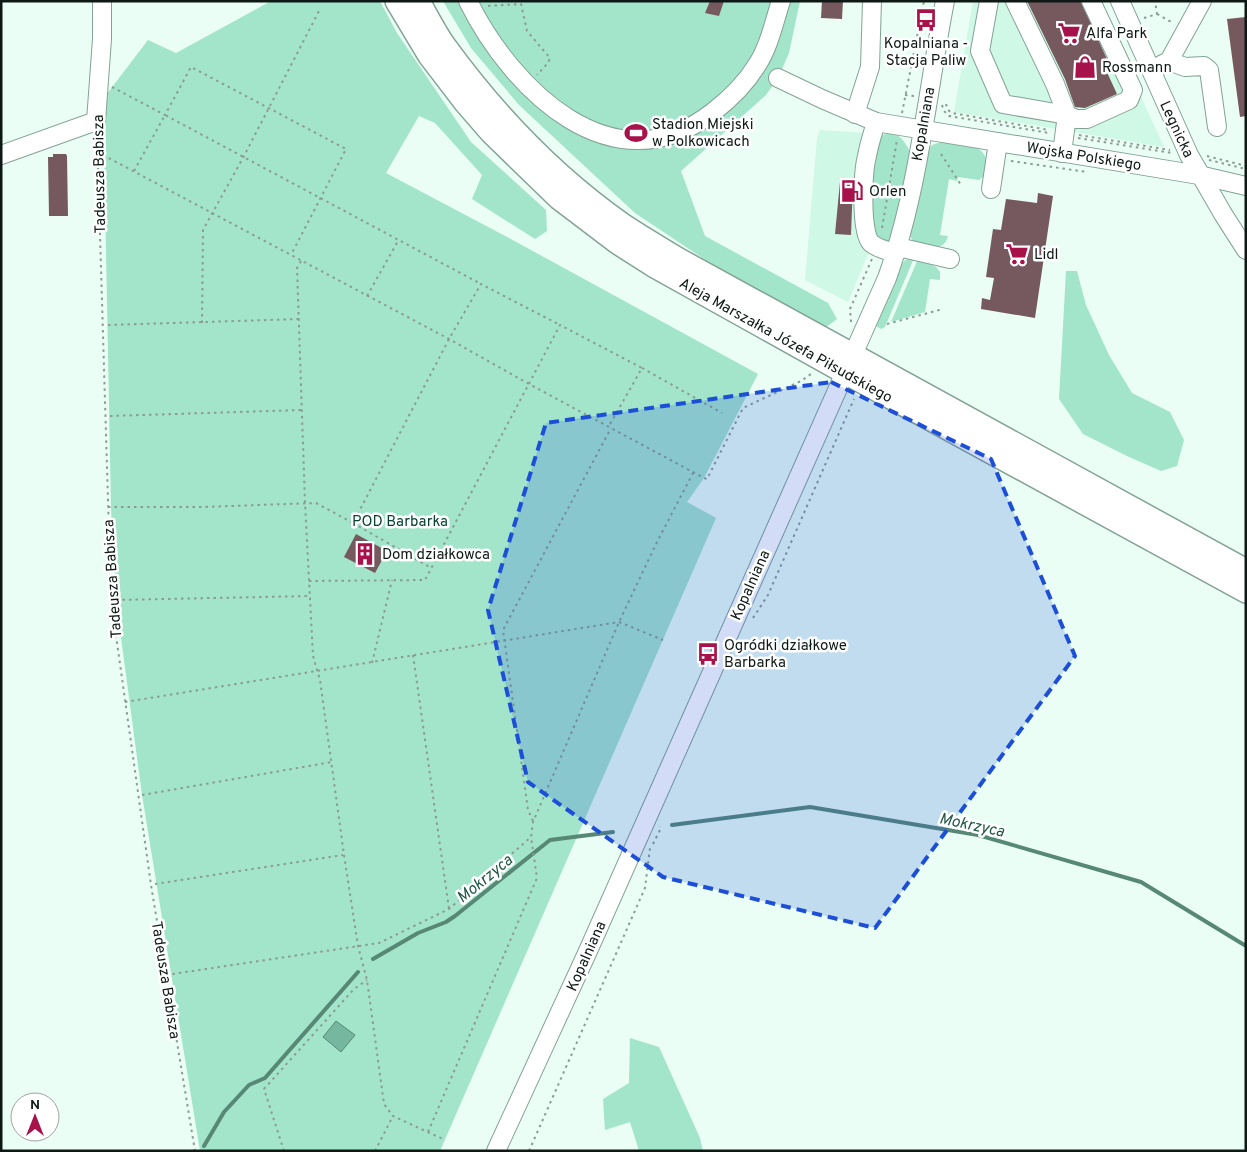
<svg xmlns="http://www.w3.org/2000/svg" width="1247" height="1152" viewBox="0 0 1247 1152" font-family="Overpass,sans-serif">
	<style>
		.built { fill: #cff8e7 }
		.green { fill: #a2e5cb }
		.water { fill: #76b79f; stroke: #578876 }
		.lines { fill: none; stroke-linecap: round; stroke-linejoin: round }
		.stream { stroke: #578876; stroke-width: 4 }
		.building { fill: #76595e }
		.minor-casing { stroke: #83a295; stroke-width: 20 }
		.major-casing { stroke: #83a295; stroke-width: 24 }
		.path { stroke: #8c9c95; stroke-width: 2; stroke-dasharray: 2.5 4; stroke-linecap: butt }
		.minor { stroke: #fff; stroke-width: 18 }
		.major { stroke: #fff; stroke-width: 21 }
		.marked { fill: #1d4ed8; fill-opacity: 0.2; stroke: #1d4ed8; stroke-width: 4; stroke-dasharray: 10 6; stroke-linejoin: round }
		.labels { text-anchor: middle; stroke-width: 5; stroke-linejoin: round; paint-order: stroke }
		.poi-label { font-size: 15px; fill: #0e1915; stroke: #fff; text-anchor: start }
		.street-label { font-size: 15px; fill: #0e1915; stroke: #fff }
		.park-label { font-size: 15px; fill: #054030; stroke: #fff }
		.water-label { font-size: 16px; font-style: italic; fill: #225745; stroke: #fff }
	</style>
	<rect width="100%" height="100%" fill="#eafef5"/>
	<g class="built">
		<polygon points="973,1 1097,1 1164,147 954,112"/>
		<polygon points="820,130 894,135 877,233 848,302 805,280 817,138"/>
	</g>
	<g class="green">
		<polygon points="271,1 380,1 397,33 471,142 546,210 547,231 535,239 472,199 482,175 435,123 419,116 386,173 509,238 758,374 704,478 687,502 716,518 440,1151 200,1151 142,795 116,600 111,507 103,99 148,40 176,53"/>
		<polygon points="443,1 800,1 789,53 778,78 766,95 681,171 705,236 828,303 837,319 825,328 707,261 635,213 519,105 471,48"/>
		<path d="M887 132C899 132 905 142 910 152L892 238 890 241C883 241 879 239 874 235L870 218 874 155 879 139Z"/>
		<path d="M944 141C960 144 990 143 986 167 985 173 985 176 979 180L958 177 957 181 949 179 940 235 948 236C945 251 928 249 917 244 913 242 911 238 909 234L924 156 932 145Z"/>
		<polygon points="914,258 885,327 881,329 874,325 896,271 905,260"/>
		<polygon points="918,259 936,267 940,272 940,280 930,279 925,312 891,322"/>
		<polygon points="1066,271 1077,271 1086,305 1109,355 1132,393 1170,412 1184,440 1177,466 1161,471 1127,456 1083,434 1059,399"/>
		<polygon points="630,1038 659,1047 700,1138 703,1151 639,1151 630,1122 605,1130 603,1099 629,1083"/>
	</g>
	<polygon class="water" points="336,1021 355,1035 341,1052 323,1037"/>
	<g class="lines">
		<g class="stream">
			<polyline points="672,825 810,807 978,835 1141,882 1246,946"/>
			<polyline points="373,959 418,933 446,922 455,916 550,840 613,832"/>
			<polyline points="204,1146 224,1112 249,1085 265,1078 358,972"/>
		</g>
	</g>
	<g class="building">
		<polygon points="710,1 724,1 719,16 705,13"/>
		<polygon points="822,1 843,1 842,19 821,18"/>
		<polygon points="1027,1 1081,1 1110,66 1105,68 1117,94 1085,108 1075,107 1065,79"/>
		<polygon points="1246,17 1246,116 1240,117 1227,19"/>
		<polygon points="53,154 66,154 67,156 68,216 49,216 48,157 53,157"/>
		<polygon points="840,182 853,182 851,235 835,234"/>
		<polygon points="1038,193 1053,196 1035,318 981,309 982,298 990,300 994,278 986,277 993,229 1001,230 1006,199 1037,203"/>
		<polygon points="356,534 387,551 375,573 344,557"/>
	</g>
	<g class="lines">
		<defs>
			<g id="minor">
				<path d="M468 1C512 90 613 190 713 112 730 99 746 83 757 65 769 47 774 22 781 1"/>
				<polyline points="989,1 980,51 1003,104 1067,115 1076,119 1087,119 1129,100 1133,90 1091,1"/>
				<polyline points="1015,1 1055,84 1067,115 1062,153"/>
				<polyline points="1120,1 1189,155 1223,214 1246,250"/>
				<polyline points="1169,61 1185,67 1204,66 1209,70 1217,127"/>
				<polyline points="1159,66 1169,61 1202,1"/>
				<polyline points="778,78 822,99 876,122 1199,175 1246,186"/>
				<polyline points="855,114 870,67 872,1"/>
				<path d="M876 122C873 133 869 144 867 156 863 171 860 232 871 243 878 249 888 251 896 253"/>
				<polyline points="1,155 96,121 102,39 102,1"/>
				<polyline points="991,189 998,142"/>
				<polyline points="898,247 950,259"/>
				<path d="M496 1151 588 951 887 278C919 189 927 93 945 1"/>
			</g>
			<g id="major">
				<polyline points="396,1 429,56 465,103 491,133 559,199 617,243 653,266 845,373 1246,592"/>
				<path d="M419 1C427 15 435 31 444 44 494 113 554 176 624 225 642 237 661 248 679 259L1246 570"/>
			</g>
		</defs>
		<use href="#minor" class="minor-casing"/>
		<use href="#major" class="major-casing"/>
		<g class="path">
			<polyline points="488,6 521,4 527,31 550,58 548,63 537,75"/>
			<polyline points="1157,14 1173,23"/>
			<polyline points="1144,18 1157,14 1155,1"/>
			<polyline points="112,87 165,115 191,67 346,149 291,255"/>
			<polyline points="905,95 915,96"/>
			<polyline points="946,104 948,110 952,113 1049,130"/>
			<polyline points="942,105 944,111 949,116 1049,133"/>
			<polyline points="902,113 924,1"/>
			<polyline points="97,135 111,600 151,885 195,1151"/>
			<polyline points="1079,135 1170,150"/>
			<polyline points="1078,138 1172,153"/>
			<polyline points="941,154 961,185"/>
			<polyline points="103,155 449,339 529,384 704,478 707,479 743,408 801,381 811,374"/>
			<polyline points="1207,156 1246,166"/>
			<polyline points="1209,160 1246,169"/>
			<polyline points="1011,161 1087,172"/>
			<polyline points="134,171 165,115 481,284"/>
			<polyline points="882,228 897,140"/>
			<polyline points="301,261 297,268 305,503 313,656 320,680 344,855 358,946 367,980 384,1104 393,1116 445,1140"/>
			<polyline points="367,296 398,241"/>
			<polyline points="851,322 850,309 872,259"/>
			<polyline points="202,323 203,230 244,156 319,11"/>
			<polyline points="887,324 943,309"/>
			<polyline points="108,325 300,319"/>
			<polyline points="642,368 722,413"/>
			<polyline points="110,416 302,410"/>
			<polyline points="108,507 202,507 316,503 353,523 449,339 481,284 560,325"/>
			<polyline points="353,523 431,568"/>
			<polyline points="309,581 425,580 560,325 642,368 609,426"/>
			<polyline points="116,600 310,596"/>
			<polyline points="753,618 768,595 854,399"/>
			<polyline points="413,655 449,909"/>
			<polyline points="372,663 392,580"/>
			<polyline points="125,702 619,622 663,640"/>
			<polyline points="142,795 332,762"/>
			<polyline points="533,821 528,810 503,630 611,428"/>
			<polyline points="653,844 660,830 660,826"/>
			<polyline points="155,884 343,855"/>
			<polyline points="166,975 379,943 449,909 531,837 533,822 619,622 658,540 693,473"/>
			<polyline points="428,1132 537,878 531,837"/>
			<polyline points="284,1151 264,1089 354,989 367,980"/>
			<polyline points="375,1151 393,1116"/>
			<polyline points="529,1151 645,888 650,848"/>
		</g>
		<use href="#minor" class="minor"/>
		<use href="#major" class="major"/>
	</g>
	<path class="marked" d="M831 382 991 459 1075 656 875 928 663 877 528 782 488 610 546 423Z"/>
	<defs>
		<symbol id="bus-bare" viewBox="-9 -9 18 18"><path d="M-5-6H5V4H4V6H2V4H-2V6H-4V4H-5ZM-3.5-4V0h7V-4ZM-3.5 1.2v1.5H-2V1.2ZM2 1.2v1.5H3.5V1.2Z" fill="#a7124a" stroke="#fff" stroke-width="2.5" paint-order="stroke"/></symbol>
		<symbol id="supermarket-bare" viewBox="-9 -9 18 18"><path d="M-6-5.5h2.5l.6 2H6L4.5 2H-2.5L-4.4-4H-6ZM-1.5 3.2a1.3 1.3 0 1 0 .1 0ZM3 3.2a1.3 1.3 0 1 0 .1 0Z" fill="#a7124a" stroke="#fff" stroke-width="2.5" paint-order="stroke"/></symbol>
		<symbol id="shop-bare" viewBox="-9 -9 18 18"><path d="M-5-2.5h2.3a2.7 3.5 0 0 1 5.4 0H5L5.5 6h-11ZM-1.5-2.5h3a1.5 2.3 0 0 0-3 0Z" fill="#a7124a" stroke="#fff" stroke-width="2.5" paint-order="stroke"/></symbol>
		<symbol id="stadium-bare" viewBox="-9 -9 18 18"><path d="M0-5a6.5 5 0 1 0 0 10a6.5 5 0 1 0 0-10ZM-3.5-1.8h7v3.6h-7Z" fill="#a7124a" stroke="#fff" stroke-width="2.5" paint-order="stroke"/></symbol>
		<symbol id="fuel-bare" viewBox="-9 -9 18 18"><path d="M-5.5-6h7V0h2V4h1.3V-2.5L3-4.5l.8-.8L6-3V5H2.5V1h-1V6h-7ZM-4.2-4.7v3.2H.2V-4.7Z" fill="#a7124a" stroke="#fff" stroke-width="2.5" paint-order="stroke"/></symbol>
		<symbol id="building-bare" viewBox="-9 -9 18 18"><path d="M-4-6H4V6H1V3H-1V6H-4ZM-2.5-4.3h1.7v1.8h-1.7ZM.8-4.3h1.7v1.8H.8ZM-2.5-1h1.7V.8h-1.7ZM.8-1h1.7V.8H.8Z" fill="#a7124a" stroke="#fff" stroke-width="2.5" paint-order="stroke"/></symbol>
	</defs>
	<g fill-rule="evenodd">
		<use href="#bus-bare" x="910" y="4" width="32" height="32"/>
		<use href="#supermarket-bare" x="1053" y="17" width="32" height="32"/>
		<use href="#shop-bare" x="1069" y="51" width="32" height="32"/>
		<use href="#stadium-bare" x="620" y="117" width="32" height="32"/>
		<use href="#fuel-bare" x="836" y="175" width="32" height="32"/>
		<use href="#supermarket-bare" x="1001" y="238" width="32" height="32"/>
		<use href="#building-bare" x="349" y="538" width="32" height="32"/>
		<use href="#bus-bare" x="692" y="638" width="32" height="32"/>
	</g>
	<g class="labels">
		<g class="poi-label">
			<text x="1086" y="38">Alfa Park</text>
			<text x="926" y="48" text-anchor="middle">Kopalniana -<tspan x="926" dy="17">Stacja Paliw</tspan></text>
			<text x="1102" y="72">Rossmann</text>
			<text x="652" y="129">Stadion Miejski<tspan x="652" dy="17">w Polkowicach</tspan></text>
			<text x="869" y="196">Orlen</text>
			<text x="1034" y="259">Lidl</text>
			<text x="382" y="559">Dom działkowca</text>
			<text x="724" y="650">Ogródki działkowe<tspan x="724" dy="17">Barbarka</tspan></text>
		</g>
		<g class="street-label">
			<text transform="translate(923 124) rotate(-80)" y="5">Kopalniana</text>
			<text transform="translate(1177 129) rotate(65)" y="5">Legnicka</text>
			<text transform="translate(1084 156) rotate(9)" y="5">Wojska Polskiego</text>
			<text transform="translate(99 174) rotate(-91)" y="5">Tadeusza Babisza</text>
			<text transform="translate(786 340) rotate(29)" y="5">Aleja Marszałka Józefa Piłsudskiego</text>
			<text transform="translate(112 579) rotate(-94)" y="5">Tadeusza Babisza</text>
			<text transform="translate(750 585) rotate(-66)" y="5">Kopalniana</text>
			<text transform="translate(586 956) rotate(-66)" y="5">Kopalniana</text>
			<text transform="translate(166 980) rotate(81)" y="5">Tadeusza Babisza</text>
		</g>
		<g class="park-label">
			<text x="400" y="526">POD Barbarka</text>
		</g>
		<g class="water-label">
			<text transform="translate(972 824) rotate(12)" y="6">Mokrzyca</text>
			<text transform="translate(484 878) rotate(-39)" y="6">Mokrzyca</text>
		</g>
	</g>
	<rect width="1247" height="1152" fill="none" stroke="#0e1915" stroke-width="5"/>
	<g transform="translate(35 1117)"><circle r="24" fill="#ffffff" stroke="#9fa3a1"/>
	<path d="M0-4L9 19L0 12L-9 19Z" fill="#a7124a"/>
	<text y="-8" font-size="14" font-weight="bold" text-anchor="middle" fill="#0e1915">N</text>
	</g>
</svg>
